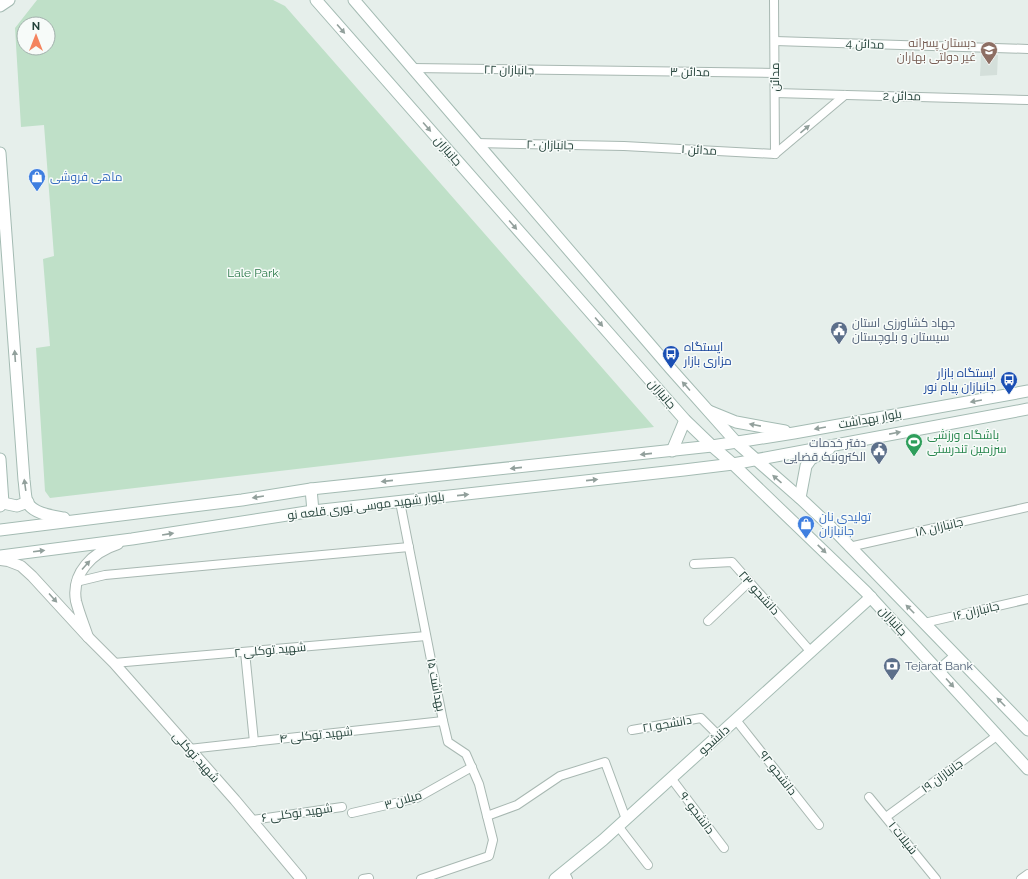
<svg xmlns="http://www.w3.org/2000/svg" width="1028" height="879" viewBox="0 0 1028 879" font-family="Raleway,Cairo,sans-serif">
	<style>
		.built { fill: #d4dfda }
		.green { fill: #bfe0c8; fill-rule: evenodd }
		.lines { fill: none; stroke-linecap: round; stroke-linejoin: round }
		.minor-casing { stroke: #a8b8b2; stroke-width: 10 }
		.tertiary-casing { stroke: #a8b8b2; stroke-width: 12 }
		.secondary-casing { stroke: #a4bbb3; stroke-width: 13 }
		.minor { stroke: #fff; stroke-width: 8 }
		.tertiary { stroke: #fff; stroke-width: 10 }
		.secondary { stroke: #fff; stroke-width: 11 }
		.oneway { fill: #92a09c }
		.labels { text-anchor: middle; stroke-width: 3; stroke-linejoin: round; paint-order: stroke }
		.education-label { font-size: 12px; fill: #785e54; stroke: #f7fbf9; text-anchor: end }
		.street-label { font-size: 12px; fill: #24423a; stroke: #f7fbf9 }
		.shop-label { font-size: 12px; fill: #366cbe; stroke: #f7fbf9; text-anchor: start }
		.park-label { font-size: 12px; fill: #2d7a4b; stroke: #f7fbf9 }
		.service-label { font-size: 12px; fill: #4e5e75; stroke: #f7fbf9; text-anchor: start }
		.transit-label { font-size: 12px; fill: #164399; stroke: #f7fbf9; text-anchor: start }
		.leisure-label { font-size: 12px; fill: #27864d; stroke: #f7fbf9; text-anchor: start }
	</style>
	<rect width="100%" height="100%" fill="#e6efeb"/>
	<polygon class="built" points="981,55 998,55 997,75 980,76"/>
	<path class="green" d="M37 0H273L285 6 654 427 50 498 45 491 36 348 50 346 43 259 54 256 44 125 21 127 15 28ZM24 24H48V48H24Z"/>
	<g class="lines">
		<defs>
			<g id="minor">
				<polyline points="774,0 775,154"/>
				<polyline points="775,41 1028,49"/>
				<polyline points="412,68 775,73"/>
				<polyline points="775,93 1028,100"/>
				<polyline points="476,143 624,146 775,154"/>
				<polyline points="775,154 845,95"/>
				<polyline points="400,502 443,721 448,742 466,754 479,784 493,840 489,856 421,879"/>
				<polyline points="849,547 1028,507"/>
				<polyline points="694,564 732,562 811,652"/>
				<polyline points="76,582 105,575 409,547"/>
				<polyline points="708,621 749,582"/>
				<polyline points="924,623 1028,599"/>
				<polyline points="245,652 254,742"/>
				<polyline points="114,663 426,636"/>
				<polyline points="736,720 819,825"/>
				<polyline points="632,730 701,718 719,736"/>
				<polyline points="189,749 443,721"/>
				<polyline points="671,778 724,848"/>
				<polyline points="869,797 936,879"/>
				<polyline points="352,813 417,798 472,767"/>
				<polyline points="487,816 517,805 560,776 605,762 626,819"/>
				<polyline points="886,817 998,735"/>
				<polyline points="252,820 342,807"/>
				<polyline points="618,826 648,865"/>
				<polyline points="564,871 568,879"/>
				<polyline points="363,879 369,878"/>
				<polyline points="1021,879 1028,874"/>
			</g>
			<g id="tertiary">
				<path d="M0 560 8 561 21 566 32 576 88 637C84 625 79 613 76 601 71 573 93 552 118 544"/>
				<polyline points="88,637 114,663 235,800 301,879"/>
			</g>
			<g id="secondary">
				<polyline points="316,0 685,420 712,446 733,464 866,592 1028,769"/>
				<polyline points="354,0 671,369 736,442 800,498 833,529 1028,730"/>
				<polyline points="0,6 9,0"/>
				<path d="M0 153 24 480C25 486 25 496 27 502 33 514 53 516 64 518"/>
				<polyline points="709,411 736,422 785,431"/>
				<polyline points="672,451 685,420"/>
				<polyline points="0,459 3,503 0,506"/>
				<polyline points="311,489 313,511"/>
				<polyline points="800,498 806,466 811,459 829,449"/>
				<polyline points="3,503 17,506 28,502"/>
				<polyline points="0,530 242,500 311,489 712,446 794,433 1028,391"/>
				<polyline points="0,556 132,539 313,511 684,470 733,464 1028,409"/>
				<polyline points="939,671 955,657"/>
				<polyline points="555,879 603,840 871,597"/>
			</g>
		</defs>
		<use href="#minor" class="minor-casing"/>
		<use href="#tertiary" class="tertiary-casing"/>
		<use href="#secondary" class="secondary-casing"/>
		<use href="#minor" class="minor"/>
		<use href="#tertiary" class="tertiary"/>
		<use href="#secondary" class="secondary"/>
	</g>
	<defs><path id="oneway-solid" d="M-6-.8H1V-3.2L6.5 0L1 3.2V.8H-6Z"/></defs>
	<g class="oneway">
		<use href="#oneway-solid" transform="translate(341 29) rotate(49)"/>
		<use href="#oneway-solid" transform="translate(427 127) rotate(49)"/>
		<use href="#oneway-solid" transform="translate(805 129) rotate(-40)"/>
		<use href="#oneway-solid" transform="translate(513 225) rotate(49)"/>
		<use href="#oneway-solid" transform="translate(599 322) rotate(49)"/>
		<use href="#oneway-solid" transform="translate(15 356) rotate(-94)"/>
		<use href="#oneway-solid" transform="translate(686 386) rotate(-132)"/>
		<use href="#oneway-solid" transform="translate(976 401) rotate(170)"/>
		<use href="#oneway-solid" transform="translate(755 425) rotate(-169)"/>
		<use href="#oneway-solid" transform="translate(820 428) rotate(170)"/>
		<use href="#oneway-solid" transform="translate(895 433) rotate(-11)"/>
		<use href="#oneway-solid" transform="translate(646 454) rotate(174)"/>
		<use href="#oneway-solid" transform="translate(516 468) rotate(174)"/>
		<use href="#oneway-solid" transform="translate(777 479) rotate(-139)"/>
		<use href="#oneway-solid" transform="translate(592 480) rotate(-6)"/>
		<use href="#oneway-solid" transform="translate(387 481) rotate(174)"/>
		<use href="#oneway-solid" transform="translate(25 485) rotate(-98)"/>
		<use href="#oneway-solid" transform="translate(463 495) rotate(-6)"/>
		<use href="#oneway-solid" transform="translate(258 497) rotate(171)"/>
		<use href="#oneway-solid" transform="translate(168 534) rotate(-9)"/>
		<use href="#oneway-solid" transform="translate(822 549) rotate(44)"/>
		<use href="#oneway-solid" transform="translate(39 551) rotate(-7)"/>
		<use href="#oneway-solid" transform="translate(86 565) rotate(-48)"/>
		<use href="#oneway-solid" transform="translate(53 598) rotate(48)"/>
		<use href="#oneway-solid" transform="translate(910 609) rotate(-135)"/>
		<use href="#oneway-solid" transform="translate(950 683) rotate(48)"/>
		<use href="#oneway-solid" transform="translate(1001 702) rotate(-135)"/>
	</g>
	<defs>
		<symbol id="school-pin" viewBox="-11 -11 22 30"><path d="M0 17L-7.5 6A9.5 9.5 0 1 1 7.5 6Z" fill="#8d6e63" stroke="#f7fbf9"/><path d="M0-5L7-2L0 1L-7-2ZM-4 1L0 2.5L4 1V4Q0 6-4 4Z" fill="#fff"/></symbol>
		<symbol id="shop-pin" viewBox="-11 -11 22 30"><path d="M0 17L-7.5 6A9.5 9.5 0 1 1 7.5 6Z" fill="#3f7fe0" stroke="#f7fbf9"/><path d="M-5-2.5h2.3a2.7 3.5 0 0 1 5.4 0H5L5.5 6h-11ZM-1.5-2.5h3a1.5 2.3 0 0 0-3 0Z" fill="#fff"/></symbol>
		<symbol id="civic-pin" viewBox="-11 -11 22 30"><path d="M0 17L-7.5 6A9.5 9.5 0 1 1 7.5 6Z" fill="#5c6f8a" stroke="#f7fbf9"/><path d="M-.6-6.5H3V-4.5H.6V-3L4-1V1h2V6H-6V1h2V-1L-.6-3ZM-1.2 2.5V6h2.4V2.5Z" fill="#fff"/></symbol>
		<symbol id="bus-pin" viewBox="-11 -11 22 30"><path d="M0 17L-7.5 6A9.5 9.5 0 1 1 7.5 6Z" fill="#1a4fb4" stroke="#f7fbf9"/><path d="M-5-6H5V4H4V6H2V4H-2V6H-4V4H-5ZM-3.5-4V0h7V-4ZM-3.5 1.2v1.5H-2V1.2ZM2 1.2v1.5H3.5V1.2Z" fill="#fff"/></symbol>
		<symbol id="stadium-pin" viewBox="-11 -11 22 30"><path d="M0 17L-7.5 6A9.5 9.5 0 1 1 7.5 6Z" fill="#2e9e5b" stroke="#f7fbf9"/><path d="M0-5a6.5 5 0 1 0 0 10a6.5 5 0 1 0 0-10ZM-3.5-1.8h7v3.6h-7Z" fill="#fff"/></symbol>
		<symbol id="bank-pin" viewBox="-11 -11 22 30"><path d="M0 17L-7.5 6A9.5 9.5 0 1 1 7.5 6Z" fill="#5c6f8a" stroke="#f7fbf9"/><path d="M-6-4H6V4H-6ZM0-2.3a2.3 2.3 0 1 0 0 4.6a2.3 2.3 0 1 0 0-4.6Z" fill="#fff"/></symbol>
	</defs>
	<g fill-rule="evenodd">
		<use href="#school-pin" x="979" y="40" width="20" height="27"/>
		<use href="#shop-pin" x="27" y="167" width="20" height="27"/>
		<use href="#civic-pin" x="829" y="320" width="20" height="27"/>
		<use href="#bus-pin" x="661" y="344" width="20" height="27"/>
		<use href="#bus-pin" x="999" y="370" width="20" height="27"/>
		<use href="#stadium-pin" x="904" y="432" width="20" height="27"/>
		<use href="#civic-pin" x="869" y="440" width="20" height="27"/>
		<use href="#shop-pin" x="796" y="514" width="20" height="27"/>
		<use href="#bank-pin" x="882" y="656" width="20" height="27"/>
	</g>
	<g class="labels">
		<g class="education-label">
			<text x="976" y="47">دبستان پسرانه<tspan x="976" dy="14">غیر دولتی بهاران</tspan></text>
		</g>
		<g class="street-label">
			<text transform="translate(865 44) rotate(2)" y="4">مدائن 4</text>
			<text transform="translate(509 70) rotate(1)" y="4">جانبازان ۲۲</text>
			<text transform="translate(690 72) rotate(1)" y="4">مدائن ۳</text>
			<text transform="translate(775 77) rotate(-90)" y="4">مدائن</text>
			<text transform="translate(902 96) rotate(1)" y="4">مدائن 2</text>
			<text transform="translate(550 145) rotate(1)" y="4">جانبازان ۲۰</text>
			<text transform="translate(699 150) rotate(3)" y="4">مدائن ۱</text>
			<text transform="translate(448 151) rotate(49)" y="4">جانبازان</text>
			<text transform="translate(662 394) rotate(49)" y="4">جانبازان</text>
			<text transform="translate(870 419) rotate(-10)" y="4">بلوار بهداشت</text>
			<text transform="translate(366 506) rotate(-7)" y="4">بلوار شهید موسی نوری قلعه نو</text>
			<text transform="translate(939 527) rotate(-13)" y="4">جانبازان ۱۸</text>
			<text transform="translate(759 593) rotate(48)" y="4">دانشجو ۲۳</text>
			<text transform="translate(976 611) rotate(-13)" y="4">جانبازان ۱۶</text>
			<text transform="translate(893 621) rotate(48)" y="4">جانبازان</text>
			<text transform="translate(270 650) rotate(-5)" y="4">شهید توکلی ۲</text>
			<text transform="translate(436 685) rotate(79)" y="4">بهداشت ۱۵</text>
			<text transform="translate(667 724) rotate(-10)" y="4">دانشجو ۲۱</text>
			<text transform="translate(316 735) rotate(-6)" y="4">شهید توکلی ۴</text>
			<text transform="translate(714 740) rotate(-42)" y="4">دانشجو</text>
			<text transform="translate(196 757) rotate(48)" y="4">شهید توکلی</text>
			<text transform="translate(778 773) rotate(52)" y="4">دانشجو ۹۲</text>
			<text transform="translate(942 776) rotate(-36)" y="4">جانبازان ۱۹</text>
			<text transform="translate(403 800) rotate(-17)" y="4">میلان ۳</text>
			<text transform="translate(297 813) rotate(-8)" y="4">شهید توکلی ۶</text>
			<text transform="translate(697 813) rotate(53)" y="4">دانشجو ۹۰</text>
			<text transform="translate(903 838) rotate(51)" y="4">شیلات ۱</text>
		</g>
		<g class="shop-label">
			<text x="50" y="181">ماهی فروشی</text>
			<text x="819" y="521">تولیدی نان<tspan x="819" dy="14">جانبازان</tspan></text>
		</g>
		<g class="park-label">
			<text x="253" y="277">Lale Park</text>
		</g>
		<g class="service-label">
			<text x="852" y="327">جهاد کشاورزی استان<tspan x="852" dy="14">سیستان و بلوچستان</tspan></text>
			<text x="866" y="447" text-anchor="end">دفتر خدمات<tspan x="866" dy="14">الکترونیک قضایی</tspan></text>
			<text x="905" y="670">Tejarat Bank</text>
		</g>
		<g class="transit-label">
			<text x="684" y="351">ایستگاه<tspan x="684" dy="14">مزاری بازار</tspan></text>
			<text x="996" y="377" text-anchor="end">ایستگاه بازار<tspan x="996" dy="14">جانبازان پیام نور</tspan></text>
		</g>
		<g class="leisure-label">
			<text x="927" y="439">باشگاه ورزشی<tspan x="927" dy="14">سرزمین تندرستی</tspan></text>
		</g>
	</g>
	<g transform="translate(36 36)"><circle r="19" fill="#f7fbf9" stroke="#a3b1ad"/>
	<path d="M0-3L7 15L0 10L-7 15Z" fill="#f4845f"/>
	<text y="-6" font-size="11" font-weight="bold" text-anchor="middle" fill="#24423a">N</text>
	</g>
</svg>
